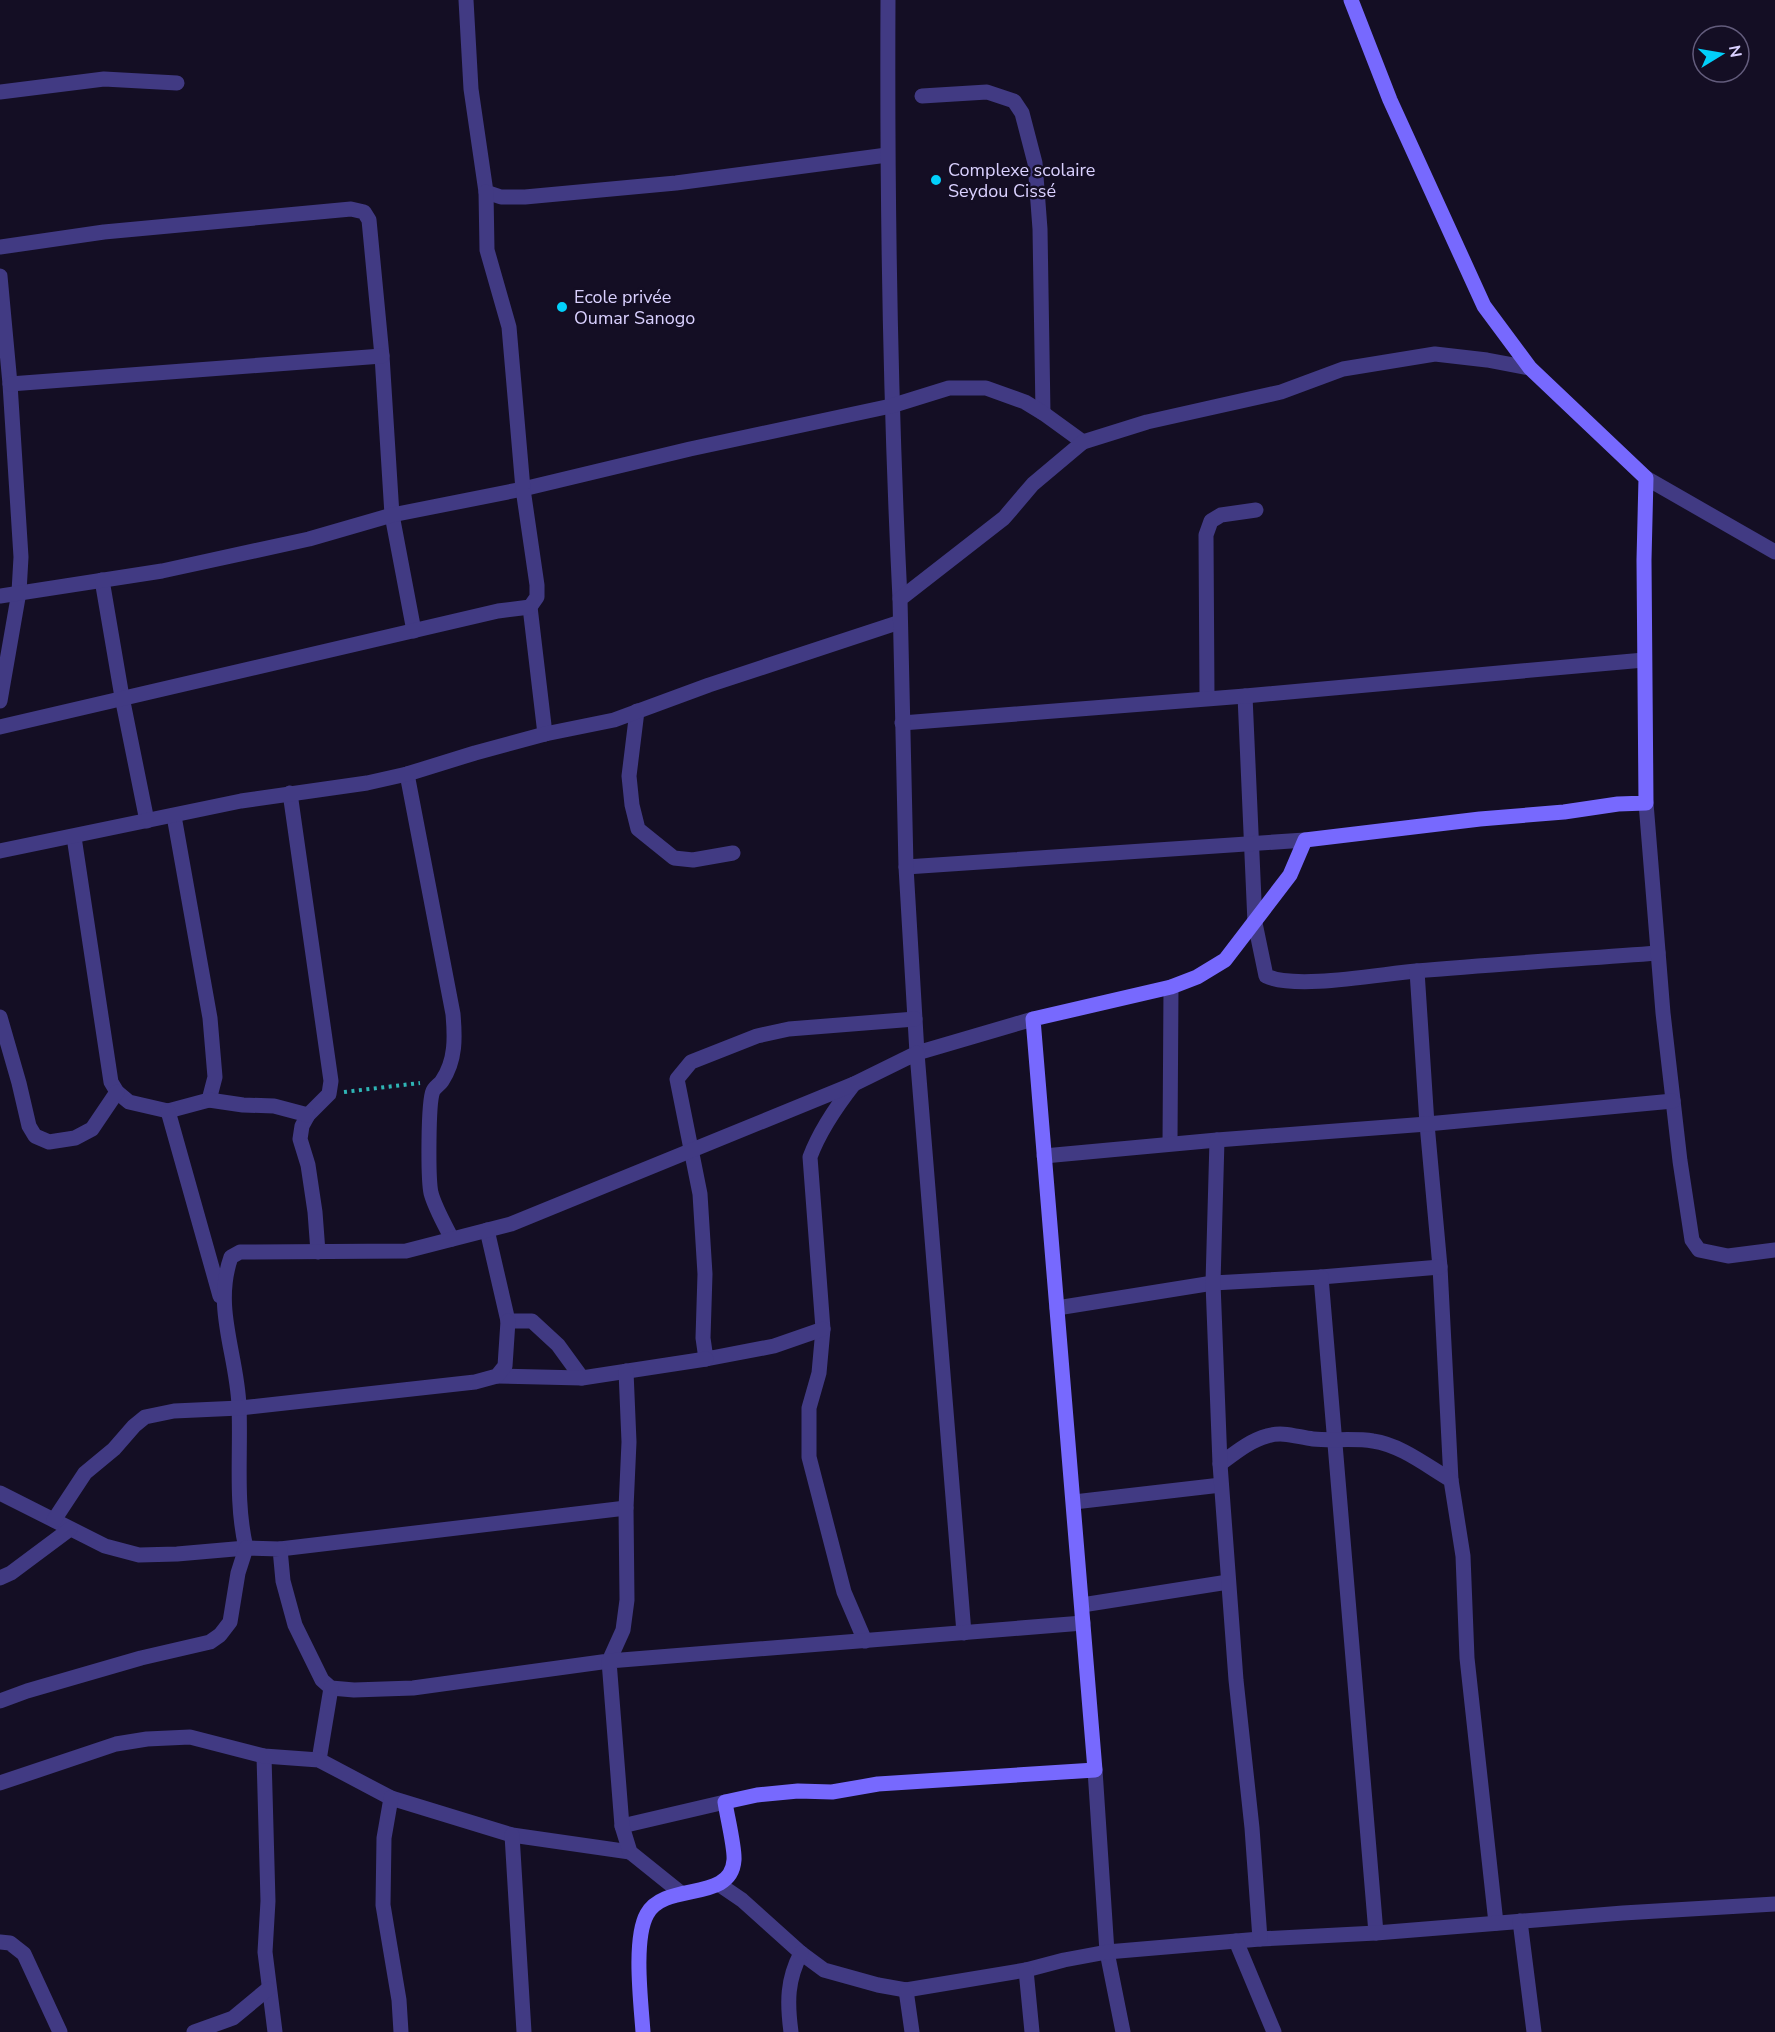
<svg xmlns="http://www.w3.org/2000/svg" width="1775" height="2032" viewBox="0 0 1775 2032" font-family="'Nunito Sans',sans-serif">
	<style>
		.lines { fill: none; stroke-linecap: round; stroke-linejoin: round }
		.path { stroke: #2fb4b5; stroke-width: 4; stroke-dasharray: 3 4.5; stroke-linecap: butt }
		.street { stroke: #413a83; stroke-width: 15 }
		.secondary { stroke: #7769fe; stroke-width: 15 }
		.poi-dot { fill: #02d0fa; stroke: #140e24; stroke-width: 2 }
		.labels { text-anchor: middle; stroke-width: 5; stroke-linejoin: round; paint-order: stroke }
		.poi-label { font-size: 18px; fill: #dad1ff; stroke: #140e24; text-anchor: start }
	</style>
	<rect width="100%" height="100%" fill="#140e24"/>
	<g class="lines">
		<polyline class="path" points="344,1092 420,1083"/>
		<g class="street">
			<polyline points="466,0 471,89 486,192 501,197 525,197 676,183 887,155"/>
			<path d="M888 0C887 200 890 399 900 599"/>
			<polyline points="0,92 104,79 177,83"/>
			<polyline points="922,96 987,92 1014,101 1022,113 1035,163 1040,229 1043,413"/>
			<polyline points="0,247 104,232 351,209 364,212 369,220 382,356 392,515 414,631"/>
			<polyline points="0,276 10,384 21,557 19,592 0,701"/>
			<polyline points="10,384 382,356"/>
			<polyline points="1646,478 1775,552"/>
			<polyline points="102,580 122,697 147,821"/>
			<polyline points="0,596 162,571 309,539 392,515 523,489 690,449 891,406 949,388 986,388 1025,402 1043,413 1083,442"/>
			<polyline points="530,607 545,734"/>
			<path d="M1245 696 1255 923 1266 976C1296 990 1380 974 1416 971 1497 964 1578 959 1658 953"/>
			<polyline points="1207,698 1206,535 1211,521 1221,515 1256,510"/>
			<polyline points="637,711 629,776 632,805 638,829 674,858 693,860 733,853"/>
			<polyline points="902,723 1245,696 1644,660"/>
			<polyline points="0,727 498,611 530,607 537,597 537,585 523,489 509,327 487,250 486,192"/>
			<path d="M407 774 453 1014C455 1037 456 1060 442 1081 440 1084 435 1087 433 1091 428 1102 428 1179 431 1193 435 1208 445 1225 452 1239"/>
			<polyline points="290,793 331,1081 329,1094 308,1115 302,1126 300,1139 308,1165 315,1212 318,1252"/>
			<polyline points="1646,803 1663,1013 1680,1161 1692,1240 1699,1250 1728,1256 1775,1250"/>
			<polyline points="74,837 111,1082 117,1092 129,1102 168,1111 209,1100 215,1077 210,1018 174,816"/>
			<polyline points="0,851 241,801 367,783 407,774 475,753 545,734 614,720 709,685 900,622"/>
			<polyline points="906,867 1305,840"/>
			<polyline points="1417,971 1427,1124 1440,1267 1451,1480"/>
			<polyline points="0,1017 19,1083 29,1126 35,1136 49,1142 75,1138 92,1129 117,1092"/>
			<polyline points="1033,1019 917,1053 906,867 900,599 1004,518 1033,484 1083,442 1147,422 1281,392 1343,369 1435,354 1487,360 1530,368"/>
			<path d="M854 1084C836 1107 820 1130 810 1157L823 1329 819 1373 809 1408V1457L844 1592 865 1641"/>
			<polyline points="209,1100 243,1105 274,1106 308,1115"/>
			<polyline points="168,1111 220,1296"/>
			<polyline points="1170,1143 1171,987"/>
			<polyline points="1044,1156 1217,1140"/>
			<polyline points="487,1230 508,1321 532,1321 558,1345 582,1378"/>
			<polyline points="1321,1277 1440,1267"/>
			<polyline points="1057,1308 1213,1283 1321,1277 1376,1933"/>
			<polyline points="823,1329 774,1346 706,1359 703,1338 705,1274 700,1194 677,1079 691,1062 757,1036 789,1029 915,1019"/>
			<polyline points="497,1376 582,1378 706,1359"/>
			<path d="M1220 1464C1235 1453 1249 1441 1267 1436 1283 1431 1297 1437 1313 1439 1332 1441 1355 1438 1373 1441 1401 1445 1427 1466 1451 1480L1463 1556 1467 1658 1496 1923"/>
			<path d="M0 1493 105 1546 139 1555 177 1554 246 1548C235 1501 241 1454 239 1406 237 1354 213 1308 231 1257L240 1252 406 1251 511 1224 854 1084 917 1053 964 1633"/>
			<polyline points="1074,1502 1221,1485"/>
			<polyline points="54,1520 85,1473 114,1449 134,1426 145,1417 174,1411 240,1408 475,1382 497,1376 505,1366 508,1321"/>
			<polyline points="280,1549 626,1508"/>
			<polyline points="0,1578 11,1573 70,1529"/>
			<polyline points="1082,1605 1228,1582"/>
			<polyline points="0,1701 27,1691 141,1658 210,1642 220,1635 230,1622 238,1573 246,1548 280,1549 283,1581 295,1625 322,1680 331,1688 354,1690 413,1688 609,1661 623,1630 627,1600 626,1508 629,1442 626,1371"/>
			<polyline points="264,1756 268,1901 265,1952 275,2032"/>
			<polyline points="319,1760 331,1688"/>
			<polyline points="1095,1770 1107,1952 1123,2032"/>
			<polyline points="0,1783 116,1744 147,1739 190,1737 264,1756 319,1760 391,1798 512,1835 630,1852"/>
			<polyline points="391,1798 384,1838 383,1905 399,2000 401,2032"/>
			<polyline points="622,1826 725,1802"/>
			<polyline points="512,1835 524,2032"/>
			<polyline points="720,1885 742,1900 801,1953 824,1970 878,1985 906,1990 1026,1970 1064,1960 1107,1952 1260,1939 1376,1933 1623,1913 1775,1904"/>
			<polyline points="681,1893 630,1852 622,1826 609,1661 1083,1623"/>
			<polyline points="1520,1921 1534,2032"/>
			<polyline points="1260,1939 1252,1828 1236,1680 1220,1464 1213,1283 1217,1140 1427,1124 1673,1101"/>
			<polyline points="1236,1941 1274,2032"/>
			<polyline points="0,1942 10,1943 24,1954 60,2032"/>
			<polyline points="1026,1970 1032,2032"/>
			<polyline points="906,1990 912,2032"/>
			<polyline points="194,2032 233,2018 268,1989"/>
			<path d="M791 2032C787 2002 787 1980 801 1953"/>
		</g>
		<path class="secondary" d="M643 2032C641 2003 633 1939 647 1914 665 1881 731 1903 734 1860 735 1848 727 1816 725 1802L757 1795 798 1791 832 1792 878 1784 1095 1770 1033 1019 1171 987 1197 977 1225 960 1290 875 1305 840 1480 819 1564 812 1618 804 1646 803 1644 560 1646 478 1530 368 1484 306 1390 100 1351 0"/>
	</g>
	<g class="poi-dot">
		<circle cx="936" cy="180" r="6"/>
		<circle cx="562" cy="307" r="6"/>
	</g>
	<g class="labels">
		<g class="poi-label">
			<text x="948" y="176">Complexe scolaire<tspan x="948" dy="21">Seydou Cissé</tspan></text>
			<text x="574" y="303">Ecole privée<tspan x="574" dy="21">Oumar Sanogo</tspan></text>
		</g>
	</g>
	<g transform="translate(1721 54) rotate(79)"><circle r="28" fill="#140e24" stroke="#635c7c" stroke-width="1.5"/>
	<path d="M0-4.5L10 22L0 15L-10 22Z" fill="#02d0fa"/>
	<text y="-9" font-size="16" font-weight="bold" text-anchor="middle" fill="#dad1ff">N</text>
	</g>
</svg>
